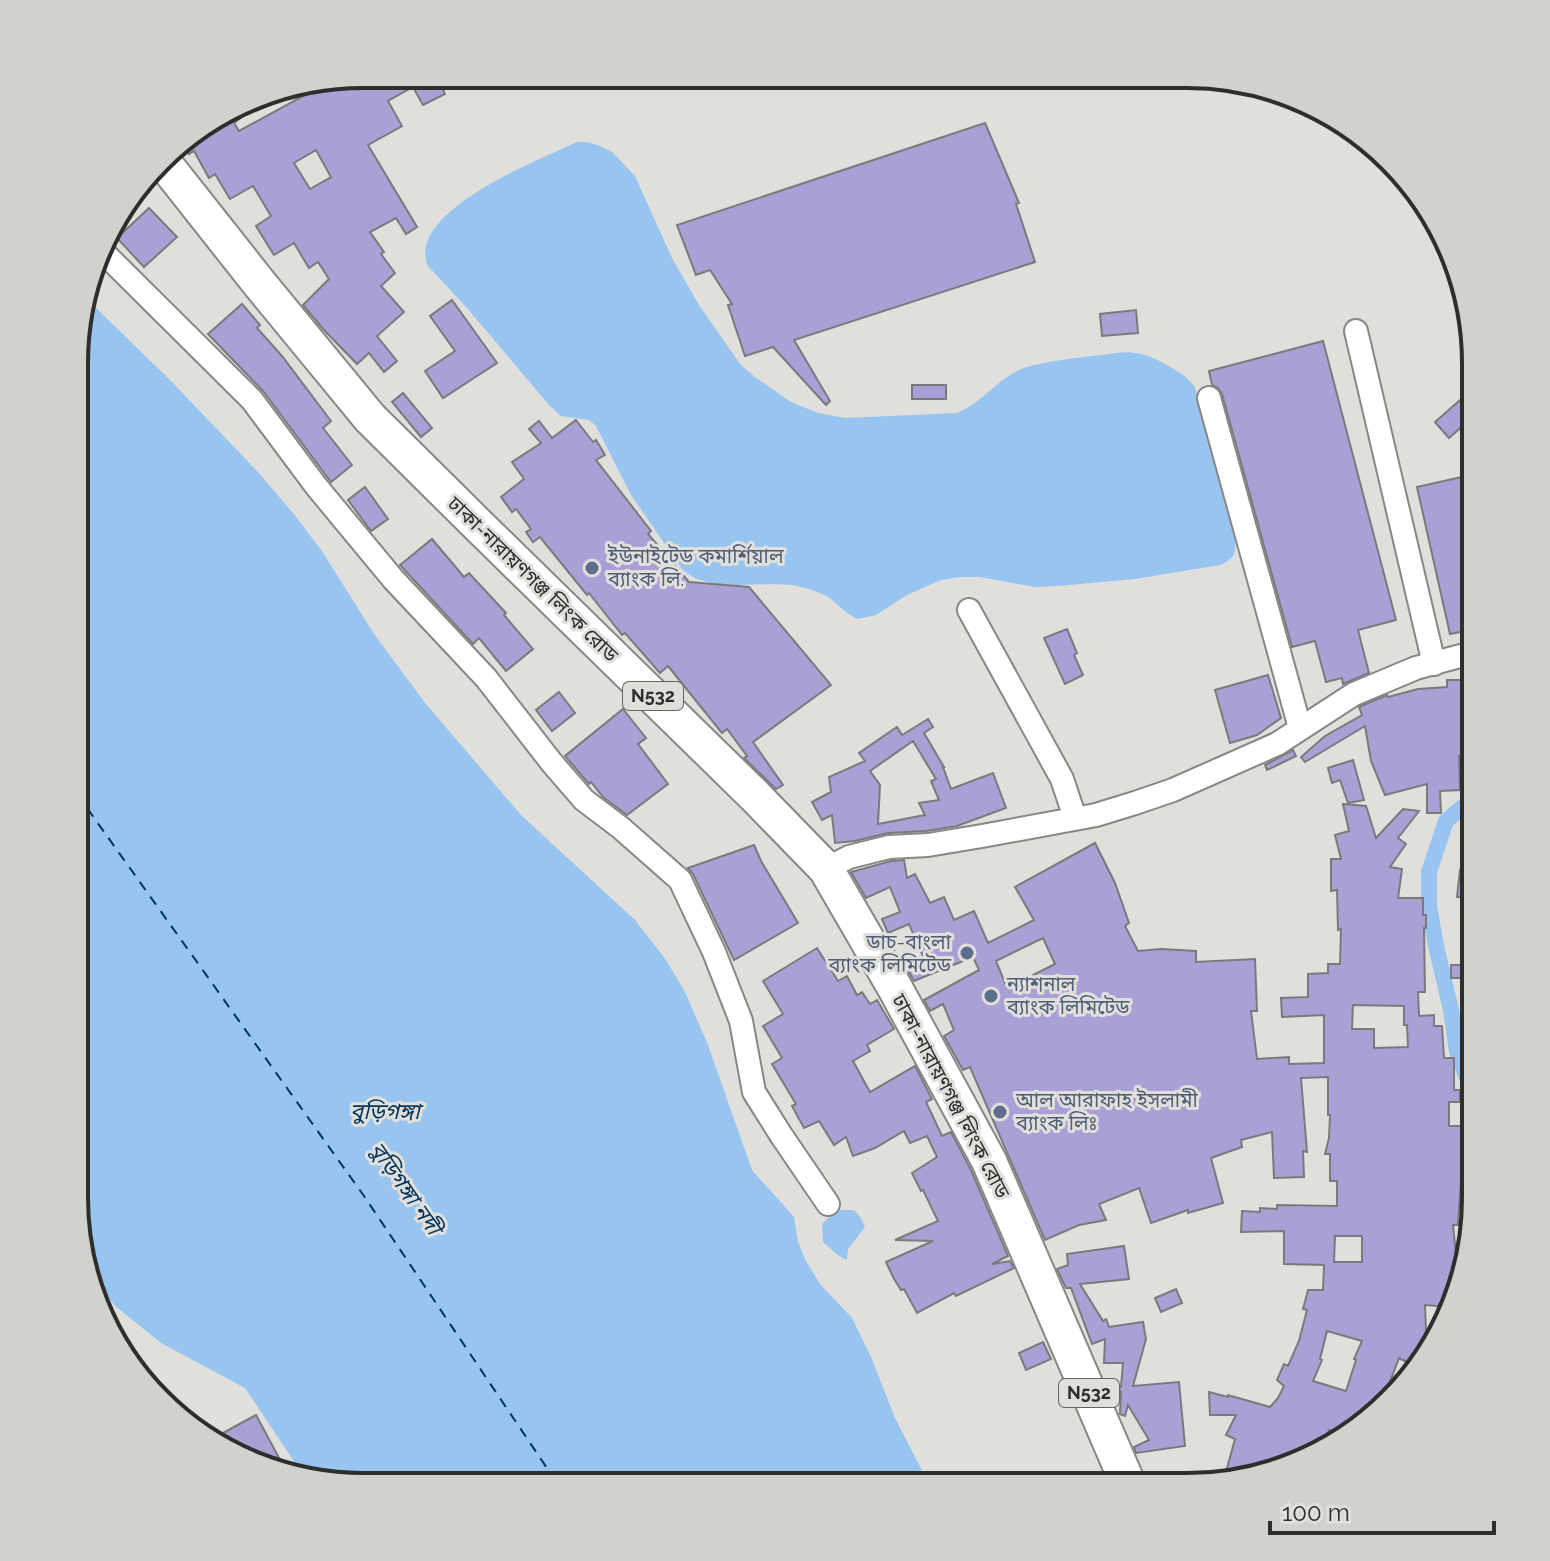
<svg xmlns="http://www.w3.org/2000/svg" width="1550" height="1561" viewBox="0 0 1550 1561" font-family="Raleway,'Noto Sans Bengali',sans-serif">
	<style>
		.water { fill: #98c5f0 }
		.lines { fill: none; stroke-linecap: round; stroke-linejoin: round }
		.canal { stroke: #98c5f0; stroke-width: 16 }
		.ferry { stroke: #00345b; stroke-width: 2; stroke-dasharray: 10 8; stroke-linecap: butt }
		.building { fill: #aaa0d6; stroke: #7a7a7c; stroke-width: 2; fill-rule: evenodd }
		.minor-casing { stroke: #888784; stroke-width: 26 }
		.highway-casing { stroke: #888784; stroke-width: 38 }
		.minor { stroke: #fff; stroke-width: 22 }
		.highway { stroke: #fff; stroke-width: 34 }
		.service-dot { fill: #5c6f8a; stroke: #e0dfdc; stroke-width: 3 }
		.labels { text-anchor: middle; stroke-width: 6; stroke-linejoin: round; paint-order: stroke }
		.shield { fill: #e0dfdc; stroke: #636362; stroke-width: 2 }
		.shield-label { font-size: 18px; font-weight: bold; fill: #2e2e2d }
		.service-label { font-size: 20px; fill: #4e5e75; stroke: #e0dfdc; text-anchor: start }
		.street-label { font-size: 20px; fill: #2e2e2d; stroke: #e0dfdc }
		.water-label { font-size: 22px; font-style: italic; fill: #00345b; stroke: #e0dfdc }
		.rim { fill: none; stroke: #2e2e2d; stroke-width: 4 }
	</style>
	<rect width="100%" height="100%" fill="#e0dfdc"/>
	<g class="water">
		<path d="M577 142H587L598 145 612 152 635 176 672 258 699 305 740 364 755 377 791 402 818 413 845 418 957 413C980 404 996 381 1019 370 1042 360 1090 357 1117 353 1125 352 1133 352 1141 354 1155 357 1187 374 1194 386 1198 394 1200 406 1203 416 1211 441 1242 532 1234 554 1231 560 1225 563 1220 565L1135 579 1059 586 1035 587 980 577H960L941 580 907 595 876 615 858 619C846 614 838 604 828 597 818 591 803 587 792 585 759 581 708 594 682 569L631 495 596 426 589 420 561 416 549 405 467 308 428 266C404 212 541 159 577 142Z"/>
		<polygon points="84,296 172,382 258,472 293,513 322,551 374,634 426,704 521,815 635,920 666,960 685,992 708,1045 752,1170 794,1217 798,1242 806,1261 820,1284 852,1318 871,1357 895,1418 930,1486 344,1486 303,1475 245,1388 161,1343 114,1305 91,1271 85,1268 75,1217 79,307"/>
		<polygon points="836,1210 854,1210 861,1218 865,1227 848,1249 847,1260 839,1256 823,1242 822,1224"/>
	</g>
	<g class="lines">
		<g class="canal">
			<polyline points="1475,798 1472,799 1446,821 1429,872 1429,906 1436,946 1451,1010 1457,1051 1475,1100"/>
			<polyline points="1474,1221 1475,1215"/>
		</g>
		<polyline class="ferry" points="77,794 364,1196 559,1486"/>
	</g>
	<g class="building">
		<path d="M363 74H436L445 94 423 105 413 87 388 101 402 126 368 145 417 227 406 234 396 218 370 232 384 252 381 254 395 273 381 286 404 312 377 336 397 361 384 372 369 353 357 364 323 329 303 305 329 279 318 262 309 268 294 243 274 255 256 226 271 216 253 186 230 199 215 174 209 178 194 151 189 154 181 140 255 98 259 104 234 123 239 131 334 79ZM316 150 331 177 310 189 294 163Z"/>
		<polygon points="985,123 1019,203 1016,204 1035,262 794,340 830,401 826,405 773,347 745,356 728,305 732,304 710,270 696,275 677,225"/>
		<polygon points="149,208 177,237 144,267 117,238"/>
		<polygon points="452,300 497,363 443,398 425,371 455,351 430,316"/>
		<polygon points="242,304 260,325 257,328 282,356 331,421 323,428 352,465 331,482 263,391 208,334"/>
		<polygon points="1136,310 1138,333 1102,336 1100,314"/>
		<polygon points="1323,341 1396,620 1358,630 1369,673 1343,684 1342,678 1326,682 1315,641 1292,647 1222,394 1218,388 1212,385 1209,371"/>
		<rect x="912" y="385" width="34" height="14"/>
		<polygon points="1475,387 1475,415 1449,438 1435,422"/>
		<polygon points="403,393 432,428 421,437 392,402"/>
		<polygon points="576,420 593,442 596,440 605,455 596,460 651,531 648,534 689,582 749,587 831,685 753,742 783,785 776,789 744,758 747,756 727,729 722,733 668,666 660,673 625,633 622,635 589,593 587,595 540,537 533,542 526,532 531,529 516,509 512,512 501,497 524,479 512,462 541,443 529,429 539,421 552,438"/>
		<polygon points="1475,474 1475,629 1450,634 1417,487"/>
		<polygon points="365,487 388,519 371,531 348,500"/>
		<polygon points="432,539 464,577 469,573 506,613 504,615 533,649 506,671 479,638 473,644 400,565"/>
		<polygon points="1067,629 1077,653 1074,655 1083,675 1065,684 1044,638"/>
		<polygon points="1268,675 1281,718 1257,735 1230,743 1215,690"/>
		<polygon points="1447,680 1474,680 1473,694 1475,694 1475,756 1459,756 1460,790 1440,791 1441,813 1427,813 1427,784 1385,795 1371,761 1365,726 1305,762 1301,757 1325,736 1362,715 1359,707 1361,706 1387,695 1388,697 1418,689 1447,687"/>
		<polygon points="559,692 575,713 552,731 536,710"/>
		<polygon points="623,709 646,738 638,744 668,784 627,815 603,797 591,782 589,784 565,756"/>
		<path d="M928 719 933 727 924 733 944 767H943L951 789 993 773 1006 808 957 826 926 831 888 833 855 841 835 843 832 815 822 820 812 802 831 792 829 777 865 761 859 753 897 727 902 735ZM913 741 936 779 931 781 939 800 919 803 925 815 878 824 880 785 870 771Z"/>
		<polygon points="1293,750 1296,756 1267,770 1265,765"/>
		<polygon points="1353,760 1364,800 1348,803 1340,780 1332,783 1328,768"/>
		<path d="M1343 804 1366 806 1376 838 1403 809 1419 811 1398 838 1406 844 1390 867 1402 869 1398 898H1423V915H1426V928H1424L1425 992H1418L1419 1016 1434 1015V1026H1442L1444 1058H1454V1090H1460V1102H1449V1126H1465L1464 1135H1472L1473 1180 1461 1179 1458 1225H1453L1456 1254 1460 1255 1458 1273 1448 1307 1425 1305 1426 1332 1432 1335 1422 1360 1416 1367 1399 1358 1385 1395 1390 1397 1363 1428 1348 1435 1329 1430 1324 1448 1280 1472 1223 1483 1235 1439 1226 1435 1236 1415H1210L1209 1392 1228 1397V1395L1270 1407 1278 1398 1284 1386 1277 1380 1284 1364 1288 1366 1299 1341 1307 1310 1303 1309 1308 1290H1323L1324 1265 1284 1264V1231L1241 1232 1242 1211 1260 1212V1208L1277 1209V1205L1337 1206V1181H1330V1154H1325L1329 1138 1330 1115H1328V1077L1301 1078 1307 1152 1303 1151 1304 1177 1274 1178 1272 1132 1241 1140 1242 1147 1211 1158 1223 1203 1188 1213V1210L1151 1223 1139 1188 1099 1204 1106 1220 1079 1225 1045 1240 970 1067 963 1070 944 1036 954 1030 943 1004 930 1011 924 1000 979 970 973 957 914 981 907 969 925 961 909 924 888 933 882 919 900 912 890 887 866 898 851 872 891 861 904 860 907 878 915 874 930 903 944 897 954 920 974 911 988 943 1034 920 1015 887 1095 843 1115 883 1129 923 1125 926 1138 951 1161 949 1196 951V962L1255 959 1257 1011H1251L1257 1059 1289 1057V1064L1324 1063V1015L1282 1017 1281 998 1308 997V974L1328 973V964H1340L1341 929 1338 930 1337 890 1331 891V859H1341L1335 835 1349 831ZM1043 938 1055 964 1007 988 996 961ZM1353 1005 1404 1006V1025H1407L1408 1047 1374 1048V1029H1352ZM1335 1236H1362V1262H1334ZM1327 1331 1362 1341 1354 1359 1356 1360 1346 1391 1313 1381 1322 1360 1320 1359Z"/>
		<polygon points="754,845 761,861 798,923 734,960 693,874 688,868"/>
		<polygon points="1460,870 1475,872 1475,898 1457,897"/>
		<polygon points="817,948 838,981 847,976 857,995 862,992 870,1004 877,1000 894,1029 867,1045 870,1051 853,1061 870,1092 915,1066 932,1099 926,1102 942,1136 951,1132 971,1170 1008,1256 992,1264 1010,1261 1014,1268 956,1296 954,1293 917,1313 904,1289 901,1290 893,1277 886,1262 933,1241 895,1240 938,1221 923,1190 921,1191 912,1173 937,1157 927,1136 910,1143 904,1131 875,1148 853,1156 846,1137 834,1145 819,1121 804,1128 792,1106 796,1104 772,1064 782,1058 763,1026 783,1014 763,981"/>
		<polygon points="1451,965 1469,965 1470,978 1451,978"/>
		<polygon points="1124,1246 1129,1279 1080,1284 1103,1321 1106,1319 1109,1327 1143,1322 1146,1339 1133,1386 1179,1382 1185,1446 1136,1453 1134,1447 1149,1440 1128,1405 1125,1416 1120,1414 1121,1392 1118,1388 1121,1387 1123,1363 1104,1363 1105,1339 1092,1344 1071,1288 1066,1288 1057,1269 1068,1265 1067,1254"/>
		<polygon points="1176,1289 1182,1303 1161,1312 1155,1298"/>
		<polygon points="1043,1342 1051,1359 1026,1370 1019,1353"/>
		<polygon points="256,1415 286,1471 235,1457 212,1439"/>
	</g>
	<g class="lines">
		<defs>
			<g id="minor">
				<polyline points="101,250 252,400 316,486 393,579 486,678 552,763 584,800 621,828 680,880 714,952 741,1021 754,1092 781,1135 828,1204"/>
				<polyline points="1356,331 1434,664"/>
				<polyline points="1209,398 1300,728"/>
				<polyline points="969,610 1062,779 1075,818"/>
				<polyline points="826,869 849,857 889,847 928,845 982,836 1096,815 1135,803 1173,790 1277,744 1354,694 1416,668 1475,652"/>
			</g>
			<polyline id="highway" points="161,159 259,283 370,418 480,527 755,796 826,869 895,988 989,1161 1129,1486"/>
		</defs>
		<use href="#minor" class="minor-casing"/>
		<use href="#highway" class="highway-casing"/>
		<use href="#minor" class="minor"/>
		<use href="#highway" class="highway"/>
	</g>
	<g class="service-dot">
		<circle cx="592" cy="568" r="8"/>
		<circle cx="967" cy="953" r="8"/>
		<circle cx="991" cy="996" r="8"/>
		<circle cx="1000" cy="1112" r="8"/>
	</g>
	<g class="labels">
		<g class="shield">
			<rect x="623" y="682" width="60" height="28" rx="6"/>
			<rect x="1059" y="1379" width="60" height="28" rx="6"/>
		</g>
		<g class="shield-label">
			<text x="653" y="702">N532</text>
			<text x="1089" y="1399">N532</text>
		</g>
		<g class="service-label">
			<text x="608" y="563">ইউনাইটেড কমার্শিয়াল<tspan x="608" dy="23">ব্যাংক লি.</tspan></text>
			<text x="951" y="949" text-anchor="end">ডাচ-বাংলা<tspan x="951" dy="23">ব্যাংক লিমিটেড</tspan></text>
			<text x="1007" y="991">ন্যাশনাল<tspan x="1007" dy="23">ব্যাংক লিমিটেড</tspan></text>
			<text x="1016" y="1107">আল আরাফাহ ইসলামী<tspan x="1016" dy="23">ব্যাংক লিঃ</tspan></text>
		</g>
		<g class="street-label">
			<text transform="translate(533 579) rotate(44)" y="7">ঢাকা-নারায়ণগঞ্জ লিংক রোড</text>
			<text transform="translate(951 1096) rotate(62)" y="7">ঢাকা-নারায়ণগঞ্জ লিংক রোড</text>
		</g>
		<g class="water-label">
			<text x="385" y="1119">বুড়িগঙ্গা</text>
			<text transform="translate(406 1188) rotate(55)" y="8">বুড়িগঙ্গা নদী</text>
		</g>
	</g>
	<path d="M0 0H1550V1561H0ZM363 88H1187A275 275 0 0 1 1462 363V1198A275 275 0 0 1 1187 1473H363A275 275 0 0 1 88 1198V363A275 275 0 0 1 363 88Z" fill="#d2d1ce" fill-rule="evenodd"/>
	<path class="rim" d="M363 88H1187A275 275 0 0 1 1462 363V1198A275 275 0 0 1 1187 1473H363A275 275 0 0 1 88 1198V363A275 275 0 0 1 363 88Z"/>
	<path d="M1270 1521v12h224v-12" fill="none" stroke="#2e2e2d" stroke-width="4"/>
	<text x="1282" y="1521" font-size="24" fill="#2e2e2d" stroke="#e0dfdc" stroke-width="6" paint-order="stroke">100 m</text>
</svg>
